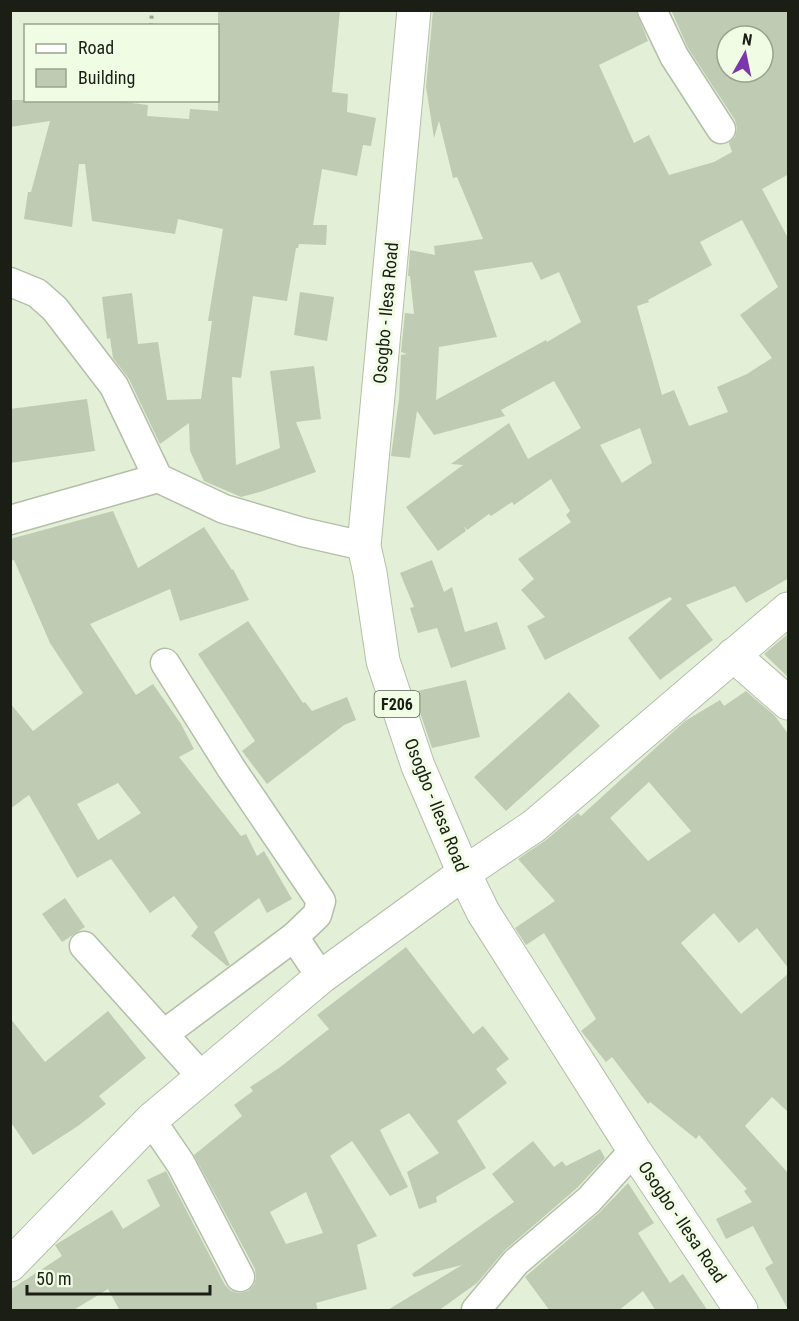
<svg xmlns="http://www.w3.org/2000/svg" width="799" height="1321" viewBox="0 0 799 1321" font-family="'Roboto Condensed',sans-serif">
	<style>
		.building { fill: #c0cbb3; fill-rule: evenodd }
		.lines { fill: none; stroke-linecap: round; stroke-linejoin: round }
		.street-casing { stroke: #b4bfa8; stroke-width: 31 }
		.secondary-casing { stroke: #b4bfa8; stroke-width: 35 }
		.primary-casing { stroke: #b4bfa8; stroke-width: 35 }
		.path { stroke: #9aa390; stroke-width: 4; stroke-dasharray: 3 4.5; stroke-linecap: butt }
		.street { stroke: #fff; stroke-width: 28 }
		.secondary { stroke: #fff; stroke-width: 33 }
		.primary { stroke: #fff; stroke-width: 33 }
		.labels { text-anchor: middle; stroke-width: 6; stroke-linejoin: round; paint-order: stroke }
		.shield { fill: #f0fce3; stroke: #5a6153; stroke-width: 1.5 }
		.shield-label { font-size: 16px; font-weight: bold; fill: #1a1e15 }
		.street-label { font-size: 18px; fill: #1a1e15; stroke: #f0fce3 }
	</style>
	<rect width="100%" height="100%" fill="#e3efd6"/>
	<g class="building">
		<polygon points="218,10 340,10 332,92 348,94 347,112 376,118 371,146 363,145 357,176 322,169 313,225 327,225 326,245 299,244 298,248 296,248 287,301 253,296 241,378 232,377 236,465 280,448 270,371 314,366 321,419 296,422 316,472 263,491 241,497 204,481 190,451 189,423 160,444 129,379 113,358 110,338 107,339 102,297 132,293 138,344 158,342 167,400 201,399 212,321 208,321 223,229 178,219 175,234 92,221 85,164 79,164 72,227 24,219 28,192 31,192 50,121 10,127 10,100 108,100 148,105 147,116 189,119 190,109 218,111"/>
		<path d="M433 10H636L648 41 599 65 634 143 649 135 669 175 714 162 732 152 729 143 735 137 737 129 735 120 688 48 671 10H789V174L762 189 789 240V578L746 603 735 586 686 605 713 640 660 680 628 638 672 599 670 597 545 660 527 626 545 617 521 590 534 579 518 559 571 522 566 515 570 511 551 479 514 505 512 502 491 516 489 514 467 530 464 526 466 531 438 551 406 507 463 465 451 464 509 423 528 459 581 428 554 381 501 410 505 416 434 435 417 411 410 458 391 456 399 399 401 355 407 354 401 352 405 313 414 314 410 276H408L410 250 435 255 434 246 483 239 457 177 453 178 439 121 434 138 426 87ZM727 36H763V72H727ZM742 220 778 287 740 315 772 358 747 374 717 387 728 412 689 426 674 390 662 395 637 306 649 302 648 300 712 265 700 242ZM532 262 541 280 559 272 581 322 547 342 546 340 436 400 439 347 497 337 474 271ZM640 428 652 463 622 483 600 445Z"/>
		<polygon points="300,292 334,297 327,341 294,335"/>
		<polygon points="87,399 95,451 10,463 10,409"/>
		<path d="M113 511 138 568 204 527 232 570 233 569 249 600 180 621 170 589 90 624 136 695 153 684 181 724 194 749 179 757 241 836 246 834 257 856 264 851 292 899 267 913 259 898 214 932 230 965 227 966 191 936 198 927 174 896 150 913 111 859 77 878 29 795 10 809V703L33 731 83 693 50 643 14 560 10 561V539ZM118 783 141 813 98 840 77 804Z"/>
		<polygon points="432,560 444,592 452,587 465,632 497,622 506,649 451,668 437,628 418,633 410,608 414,607 400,573"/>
		<polygon points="248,621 303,703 305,702 312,711 347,697 356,720 344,725 267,784 242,751 255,741 198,654"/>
		<polygon points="789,633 789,678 764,654"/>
		<polygon points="466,680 480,737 432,748 413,692"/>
		<path d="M746 691 775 716 789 735V969L757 928 739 943 714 913 681 943 741 1014 789 973V1113L772 1097 745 1126 789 1174V1311L765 1268 773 1263 753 1226 726 1239 716 1219 752 1202 744 1191 747 1189 699 1135 696 1139 650 1102 648 1104 612 1057 606 1062 581 1031 596 1019 544 933 526 945 515 928 555 901 518 859 546 840 578 813 581 816 685 721 720 700 724 706ZM649 782 691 831 648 861 610 818Z"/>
		<polygon points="569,692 600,726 506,811 474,777"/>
		<polygon points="65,898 85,927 62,942 42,914"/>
		<path d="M406 947 473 1034 483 1026 509 1059 496 1069 507 1083 457 1121 486 1168 436 1197 437 1202 419 1209 407 1172 439 1153 409 1113 380 1130 408 1187 390 1196 352 1141 330 1156 377 1236 357 1245 367 1289 316 1303 318 1311H120L108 1289 72 1311H10V1290L62 1256 55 1245 112 1210 123 1229 160 1206 147 1180 166 1171 225 1285 231 1291 239 1293 248 1291 254 1285 256 1278 255 1269 194 1155 242 1116 234 1105 253 1091 250 1087 279 1068 329 1029 317 1015ZM306 1192 323 1233 286 1244 270 1212Z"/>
		<polygon points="108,1011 146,1058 99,1096 106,1104 78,1126 33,1155 10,1121 10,1018 45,1062"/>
		<polygon points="533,1141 554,1167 562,1161 566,1166 600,1149 605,1158 577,1188 505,1250 477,1283 438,1311 386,1311 462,1265 414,1277 412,1274 514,1202 492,1174"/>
		<polygon points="628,1183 654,1223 638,1233 670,1283 683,1274 708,1311 656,1311 643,1291 618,1311 550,1311 525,1277 600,1212"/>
	</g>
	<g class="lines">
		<defs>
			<g id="street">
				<polyline points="652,10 674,56 721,129"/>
				<polyline points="10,282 37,293 55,309 114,386 158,478 224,509 302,532 364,546"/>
				<polyline points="10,520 158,478"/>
				<polyline points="294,937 321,977"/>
				<polyline points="84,946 202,1077"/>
				<polyline points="164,1034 294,937 317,915 321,901 231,768 165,663"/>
				<polyline points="151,1120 181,1164 240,1277"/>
				<polyline points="476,1310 516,1262 589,1200 634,1150"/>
			</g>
			<g id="secondary">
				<polyline points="733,655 788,703"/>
				<polyline points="10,1265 151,1120 321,977 464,873 534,826 788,609"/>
			</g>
			<polyline id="primary" points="414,10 364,546 370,573 383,661 418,766 464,873 483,912 634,1150 741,1310"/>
		</defs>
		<use href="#street" class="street-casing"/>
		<use href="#secondary" class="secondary-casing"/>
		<use href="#primary" class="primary-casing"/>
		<polyline class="path" points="151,26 152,10"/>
		<use href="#street" class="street"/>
		<use href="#secondary" class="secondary"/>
		<use href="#primary" class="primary"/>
	</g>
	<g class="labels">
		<rect class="shield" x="374.5" y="691" width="45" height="26" rx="4.5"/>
		<g class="shield-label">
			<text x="397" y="710">F206</text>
		</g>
		<g class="street-label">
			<text transform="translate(386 313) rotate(-85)" y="6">Osogbo - Ilesa Road</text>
			<text transform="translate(436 805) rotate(68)" y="6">Osogbo - Ilesa Road</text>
			<text transform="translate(682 1222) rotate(56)" y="6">Osogbo - Ilesa Road</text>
		</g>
	</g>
	<rect width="799" height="1321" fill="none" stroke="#1a1e15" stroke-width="24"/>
	<rect x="24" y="24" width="195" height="78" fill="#f0fce3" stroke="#9aa391" stroke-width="1.5"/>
	<rect x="36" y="44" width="30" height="9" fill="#ffffff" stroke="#9aa391" stroke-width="1.5"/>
	<text x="78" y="54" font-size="18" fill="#1a1e15">Road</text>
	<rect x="36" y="69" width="30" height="18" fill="#c0cbb3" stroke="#9aa391" stroke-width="1.5"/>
	<text x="78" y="84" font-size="18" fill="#1a1e15">Building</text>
	<g transform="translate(745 54) rotate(9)"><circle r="28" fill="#f0fce3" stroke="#9aa391" stroke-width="1.5"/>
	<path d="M0-4.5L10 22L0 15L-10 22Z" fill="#7b37ab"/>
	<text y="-9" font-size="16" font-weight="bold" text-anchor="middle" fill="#1a1e15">N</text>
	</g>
	<path d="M27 1285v9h183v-9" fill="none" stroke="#1a1e15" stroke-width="3"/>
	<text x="36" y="1285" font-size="18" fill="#1a1e15" stroke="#f0fce3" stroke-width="4.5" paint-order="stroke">50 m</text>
</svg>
